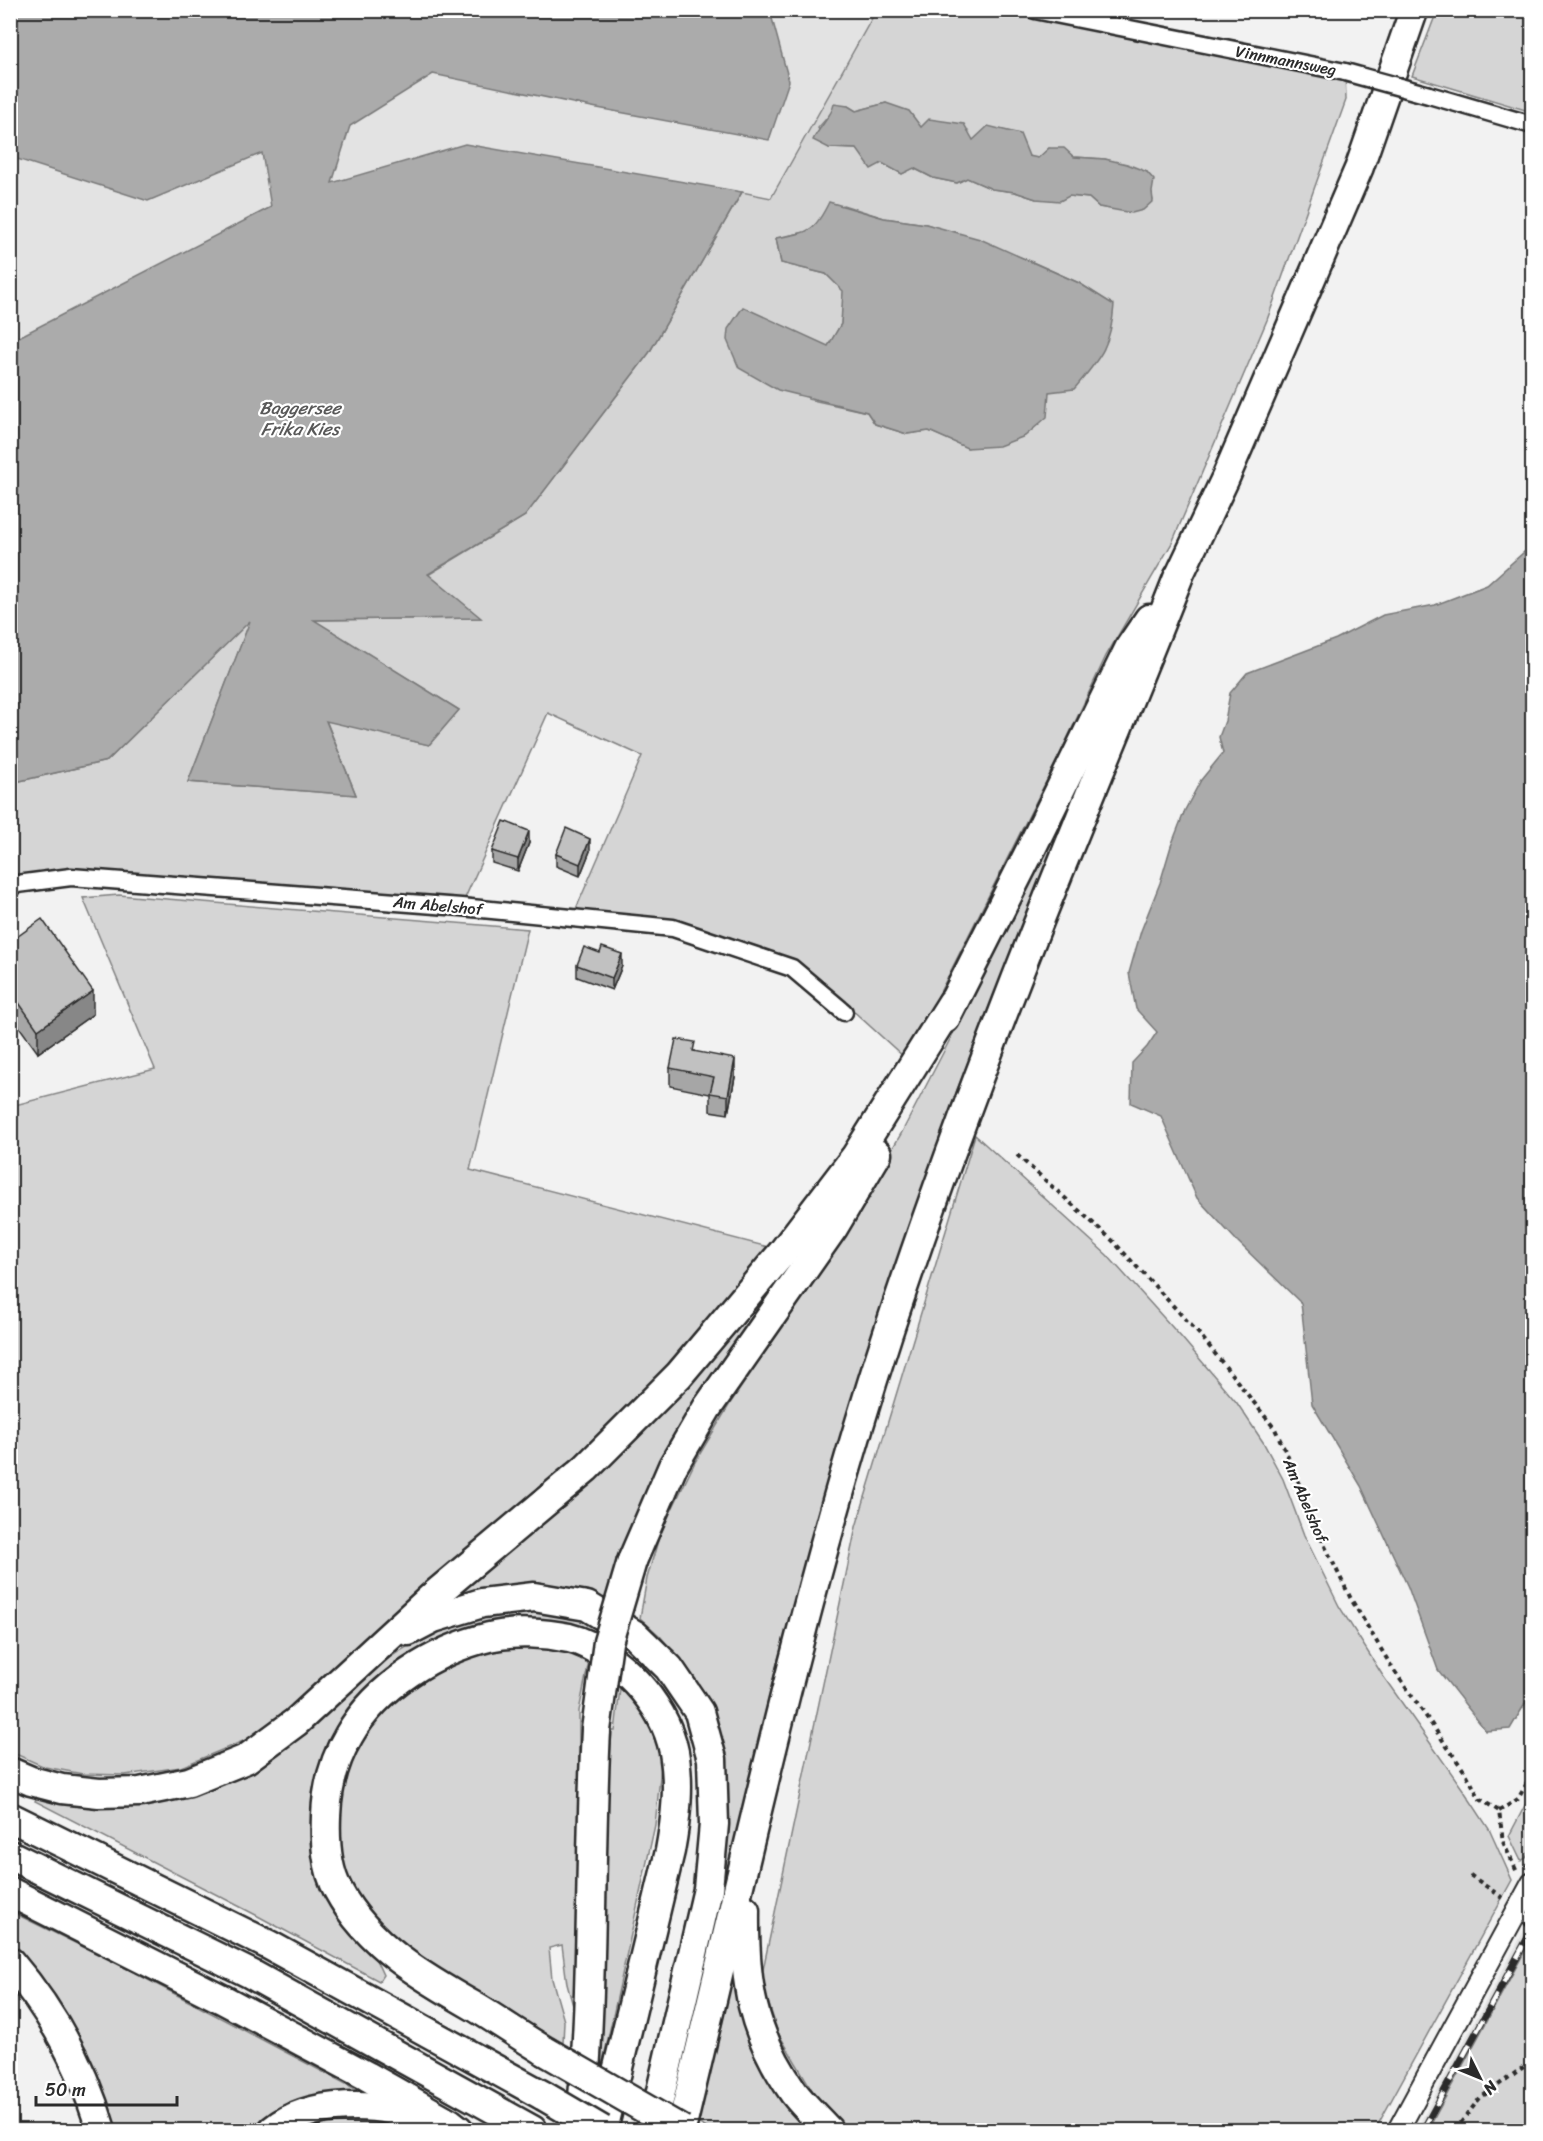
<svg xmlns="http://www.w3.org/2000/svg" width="1543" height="2141" viewBox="0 0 1543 2141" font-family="Sriracha,sans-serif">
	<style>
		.built { fill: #e3e3e3 }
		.green { fill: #d5d5d5; stroke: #808080; stroke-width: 1.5; fill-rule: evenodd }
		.water { fill: #ababab; stroke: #787878; stroke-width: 1.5 }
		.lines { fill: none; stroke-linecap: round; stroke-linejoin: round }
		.service-casing { stroke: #2b2b2b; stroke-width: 13 }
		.minor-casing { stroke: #2b2b2b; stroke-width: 21 }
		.tertiary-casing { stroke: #2b2b2b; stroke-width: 24 }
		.trunk-casing { stroke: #2b2b2b; stroke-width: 32 }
		.motorway-casing { stroke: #2b2b2b; stroke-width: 33 }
		.path { stroke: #2b2b2b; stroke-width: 4; stroke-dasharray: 4.5 4.5; stroke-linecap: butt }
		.service { stroke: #fff; stroke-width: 8 }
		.minor { stroke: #fff; stroke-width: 16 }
		.tertiary { stroke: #fff; stroke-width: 20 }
		.trunk { stroke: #fff; stroke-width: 27 }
		.motorway { stroke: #fff; stroke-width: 28 }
		.rail-casing { stroke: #2b2b2b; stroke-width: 7 }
		.rail { stroke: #fff; stroke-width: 4.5; stroke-dasharray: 14; stroke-linecap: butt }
		.minor-bridge-casing { stroke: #2b2b2b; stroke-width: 21; stroke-linecap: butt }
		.motorway-bridge-casing { stroke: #2b2b2b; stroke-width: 33; stroke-linecap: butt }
		.minor-bridge { stroke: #fff; stroke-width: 16 }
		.motorway-bridge { stroke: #fff; stroke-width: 28 }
		.wall { fill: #a6a6a6; stroke: #2b2b2b; stroke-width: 1.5 }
		.shaded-wall { fill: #878787; stroke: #2b2b2b; stroke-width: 1.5 }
		.building { fill: #c1c1c1; stroke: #2b2b2b; stroke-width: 1.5 }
		.labels { text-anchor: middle; stroke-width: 4.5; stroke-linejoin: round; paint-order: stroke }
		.street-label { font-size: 16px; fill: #2b2b2b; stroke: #fff }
		.water-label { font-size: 18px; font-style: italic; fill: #585858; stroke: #fff }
	</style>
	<rect width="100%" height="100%" fill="#f2f2f2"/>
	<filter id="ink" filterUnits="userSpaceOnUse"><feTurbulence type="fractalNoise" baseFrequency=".0167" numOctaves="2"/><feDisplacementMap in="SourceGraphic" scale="12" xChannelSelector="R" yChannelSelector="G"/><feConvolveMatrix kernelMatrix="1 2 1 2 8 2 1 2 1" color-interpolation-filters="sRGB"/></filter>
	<g filter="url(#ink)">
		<g class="built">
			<polygon points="770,11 876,11 771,198 465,144 331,183 350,126 433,74 592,107 789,81"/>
			<polygon points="262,153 277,204 11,341 11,157 148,201"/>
			<polygon points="1532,1916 1532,1944 1432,2130 1416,2130"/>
		</g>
		<g class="green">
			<path d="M876 11H1035L1345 72 1346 100 1267 320 1172 543 1106 656 1060 754 929 1014 904 1057 849 1007 792 968 673 928 572 918 642 756 548 713 461 907 72 877 11 887V783L107 761 251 619 188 782 356 795 326 720 429 745 459 710 313 620 480 618 428 575 525 516 649 353 742 192 771 198ZM886 103 921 128 1038 159 1049 148 1074 157 1105 159 1147 172 1153 201 1113 209 1099 207 1089 198 1069 196 1036 199 1015 192 992 189 967 178 957 183 933 178 913 168 902 174 857 149 829 148 818 128 833 111 848 106 856 111ZM843 205 884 218 926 224 1028 260 1079 283 1113 305 1049 392 968 448 929 431 907 434 875 424 867 412 808 399 795 332 828 347 841 324 844 291 826 274 781 263 776 238 806 232Z"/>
			<polygon points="1437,11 1532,11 1532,112 1412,76"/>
			<polygon points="1093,754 1006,965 957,1090 884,1307 836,1460 778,1660 699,1995 722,1871 708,1704 689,1671 660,1636 640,1618 647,1578 660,1534 695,1462 731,1402 823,1267 901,1134 958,1024"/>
			<polygon points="119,895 528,929 470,1170 772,1248 657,1376 558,1474 283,1714 248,1739 181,1767 125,1775 83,1774 45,1767 11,1752 11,1106 155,1069 83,898"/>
			<polygon points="975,1135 1107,1255 1182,1338 1237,1403 1263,1442 1283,1479 1304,1535 1339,1606 1383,1676 1464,1791 1489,1829 1512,1880 1375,2130 851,2130 824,2110 778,2033 761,1979 856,1527"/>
			<polygon points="805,1246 605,1608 438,1606 680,1393 739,1326"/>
			<path d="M521 1607 597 1622 594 1636 422 1655 319 1785 362 1943 376 1960 383 1975 379 1981 254 1914 35 1801 37 1797C121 1819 214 1804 283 1749 322 1718 356 1679 398 1652 412 1644 427 1635 442 1628 462 1619 499 1613 521 1607Z"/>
			<polygon points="535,1643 590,1656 579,1711 579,1882 575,2013 567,1984 562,1945 549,1948 552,1979 564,2021 563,2043 415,1957 375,1922 345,1876 337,1848 336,1801 361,1734 409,1685 479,1649"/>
			<polygon points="621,1680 655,1729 661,1758 660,1777 655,1825 602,2066 598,2064 607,1795 612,1731 615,1731"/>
			<polygon points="1532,1792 1532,1847 1526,1858 1521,1861 1509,1836"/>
			<polygon points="10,1911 118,1964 367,2095 261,2130 111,2130 11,1950"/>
			<polygon points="1532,1938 1532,2130 1428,2130 1437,2113"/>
			<polygon points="734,1946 813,2130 710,2130 696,2122"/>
			<polygon points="339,2120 384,2121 422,2130 306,2130"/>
		</g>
		<g class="water">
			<polygon points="11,10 770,11 789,81 769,140 592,107 433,74 350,126 332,183 465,144 742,192 649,353 525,516 428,574 481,618 314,620 459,710 429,745 326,721 356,795 188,782 250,621 107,761 11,783 11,341 271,207 262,153 148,201 11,157"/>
			<path d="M886 103 909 111 921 127 929 119 964 124 973 140 988 126 1020 134 1029 156 1038 158 1049 148H1064L1074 157 1105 159 1127 164 1147 172 1154 180 1152 192 1153 201 1143 210 1132 213 1099 207 1089 198 1069 196 1060 201 1036 199 1015 192 992 189 967 178 957 183 933 178 914 168 902 174 882 163 871 169 857 149 829 148 813 140C819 127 832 116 834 104L848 106 856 111Z"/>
			<path d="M829 202 884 218 926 224 980 239 1079 283 1114 305C1111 347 1100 358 1074 389L1049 392 1047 417 1025 436 999 446 967 448 929 431 907 434 875 424 867 412 778 390 739 368 727 340 728 329 743 307 828 346 841 324 843 291 826 274 781 263 776 238C809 232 814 233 829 202Z"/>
			<polygon points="1532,545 1532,1692 1510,1729 1486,1731 1438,1670 1408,1587 1361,1486 1312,1404 1301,1303 1236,1240 1197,1198 1161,1116 1131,1103 1132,1063 1147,1047 1157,1032 1136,1009 1129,973 1141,931 1160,883 1171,846 1185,810 1201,780 1223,753 1219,737 1225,721 1230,693 1247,673 1336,639 1383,615 1435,605 1487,585"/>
		</g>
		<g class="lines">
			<defs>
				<polyline id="service" points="1519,1909 1532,1924"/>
				<g id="minor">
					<polyline points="1035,10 1345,72"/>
					<polyline points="1429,95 1532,125"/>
					<polyline points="10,887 17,884 71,877 461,907 673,928 792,968 844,1012"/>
				</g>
				<polyline id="tertiary" points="1398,2130 1532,1883"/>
				<polyline id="trunk" points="1178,578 1225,479 1359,168 1414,10"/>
				<g id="motorway">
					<polyline points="945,1019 1032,847 1130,647 1149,619"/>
					<polyline points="632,1561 673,1466 707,1408 833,1228 877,1154"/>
					<polyline points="408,1631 433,1618 482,1603 534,1597 587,1606 635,1635 669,1668 699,1712 712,1759 714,1824 708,1889 652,2130"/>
					<polyline points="10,1772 31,1781 62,1789 99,1793 140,1792 189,1782 246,1759 296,1722 432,1597 586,1468 679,1375 782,1253 856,1156 952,1003"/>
					<polyline points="10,1817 269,1945 544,2096"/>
					<polyline points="10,1855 251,1974 532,2130"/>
					<polyline points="10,1892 224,2000 367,2076 450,2123 459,2130"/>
					<path d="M745 1910C744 1983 751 2032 794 2093 804 2106 817 2118 828 2130"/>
					<path d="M10 1962C53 2012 83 2068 101 2130"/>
					<path d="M545 2051C522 2037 500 2022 477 2008 424 1978 368 1946 338 1890 326 1868 325 1841 326 1816 327 1788 334 1760 349 1735 377 1686 435 1650 489 1637 514 1631 545 1633 569 1638 594 1644 619 1664 636 1682 654 1701 669 1726 674 1752 680 1785 676 1818 670 1851L603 2130"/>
					<path d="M273 2130C310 2100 380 2100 422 2120"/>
					<path d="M580 2130C594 1997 589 1863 596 1730"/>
					<path d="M681 2130C745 1865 802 1597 887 1336 944 1162 1010 991 1079 822 1112 740 1146 660 1178 578"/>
				</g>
			</defs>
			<use href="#service" class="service-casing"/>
			<use href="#minor" class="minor-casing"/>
			<use href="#tertiary" class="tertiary-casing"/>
			<use href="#trunk" class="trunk-casing"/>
			<use href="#motorway" class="motorway-casing"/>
			<g class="path">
				<polyline points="1017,1155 1113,1241 1201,1336 1275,1429 1295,1472 1316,1528 1351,1599 1393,1669 1467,1775 1480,1799 1499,1811 1503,1842 1517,1872"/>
				<polyline points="1499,1811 1518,1799 1532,1774"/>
				<polyline points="1527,1867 1532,1857"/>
				<polyline points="1470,1875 1503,1898"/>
				<polyline points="1455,2130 1480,2098 1532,2061"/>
			</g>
			<use href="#service" class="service"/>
			<use href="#minor" class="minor"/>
			<use href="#tertiary" class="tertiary"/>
			<use href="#trunk" class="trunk"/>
			<use href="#motorway" class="motorway"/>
			<defs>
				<polyline id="rail" points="1423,2130 1532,1930"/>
			</defs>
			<use href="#rail" class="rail-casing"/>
			<use href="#rail" class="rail"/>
			<defs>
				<polyline id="minor-bridge" points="1345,72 1429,95"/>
				<g id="motorway-bridge">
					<polyline points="596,1730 608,1642 632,1561"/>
					<polyline points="545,2051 682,2130"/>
					<polyline points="544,2096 602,2130"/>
				</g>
			</defs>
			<use href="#minor-bridge" class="minor-bridge-casing"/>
			<use href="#motorway-bridge" class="motorway-bridge-casing"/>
			<use href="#minor-bridge" class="minor-bridge"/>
			<use href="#motorway-bridge" class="motorway-bridge"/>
		</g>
		<g class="wall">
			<polygon points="529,843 518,871 492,863 492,851"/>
			<polygon points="590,851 580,876 556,866 556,854"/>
			<polygon points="10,942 93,1014 38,1053 10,1014"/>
			<polygon points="577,965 622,966 612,990 577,977"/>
			<polygon points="695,1051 735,1077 728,1114 710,1111 710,1094 670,1086 670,1068"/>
		</g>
		<g class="shaded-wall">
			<polygon points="529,831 529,843 518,871 518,859"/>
			<polygon points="590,839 590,851 580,876 580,864"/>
			<polygon points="622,954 622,966 612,990 612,978"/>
			<polygon points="93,991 93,1014 38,1053 38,1030"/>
			<polygon points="735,1059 735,1077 728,1114 728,1096"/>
		</g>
		<g class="building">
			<polygon points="504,821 529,831 518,859 492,851"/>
			<polygon points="566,828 590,839 580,864 556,854"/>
			<polygon points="42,919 93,991 38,1030 10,990 10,942"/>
			<polygon points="584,947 600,953 602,947 622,954 612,978 577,965"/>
			<polygon points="676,1039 695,1042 693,1051 735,1059 728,1096 710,1093 714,1077 670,1068"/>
		</g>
	</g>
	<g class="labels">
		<g class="street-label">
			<text transform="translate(1286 60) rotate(11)" y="6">Vinnmannsweg</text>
			<text transform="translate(438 905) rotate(5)" y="6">Am Abelshof</text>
			<text transform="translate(1306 1500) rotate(67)" y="6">Am Abelshof</text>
		</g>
		<g class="water-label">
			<text x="300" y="414">Baggersee<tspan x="300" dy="21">Frika Kies</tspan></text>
		</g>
	</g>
	<rect width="1543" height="2141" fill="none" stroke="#fff" stroke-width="36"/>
	<rect x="18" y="18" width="1507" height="2105" fill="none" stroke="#2b2b2b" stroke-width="2" filter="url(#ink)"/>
	<g transform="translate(1480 2078) rotate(133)" stroke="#ffffff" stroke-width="4.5" paint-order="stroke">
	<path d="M0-4.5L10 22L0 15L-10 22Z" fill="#2b2b2b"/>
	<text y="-9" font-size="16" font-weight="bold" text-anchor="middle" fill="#2b2b2b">N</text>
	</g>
	<path d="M36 2096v9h141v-9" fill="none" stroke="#2b2b2b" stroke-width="3"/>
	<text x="45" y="2096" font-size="18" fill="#2b2b2b" stroke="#ffffff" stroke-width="4.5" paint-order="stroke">50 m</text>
</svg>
